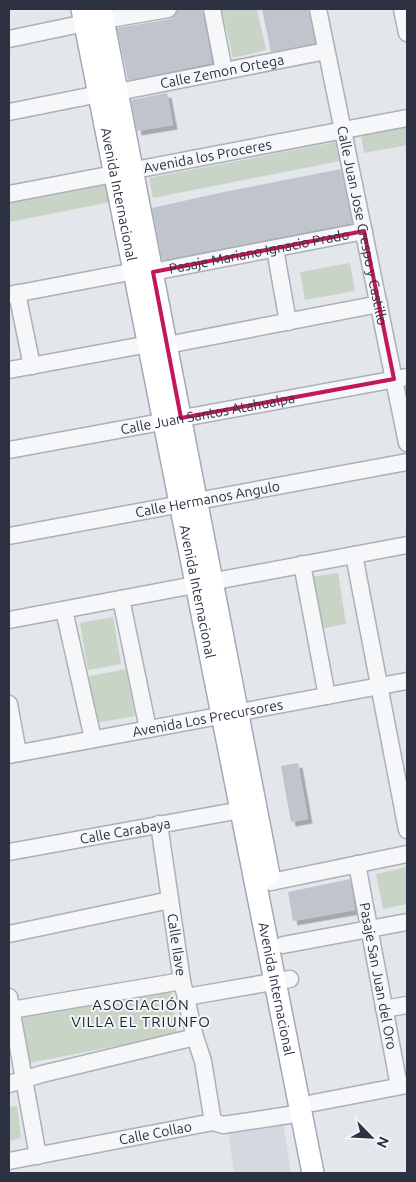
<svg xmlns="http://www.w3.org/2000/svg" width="416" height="1182" viewBox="0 0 416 1182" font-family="Ubuntu,sans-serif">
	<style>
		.built { fill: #d5d8df }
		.green { fill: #c8d4c5 }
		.building { fill: #c0c4cd; filter: url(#shadow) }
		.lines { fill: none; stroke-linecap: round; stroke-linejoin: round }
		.minor-casing { stroke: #acb0b8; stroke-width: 19 }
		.major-casing { stroke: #a3a9b6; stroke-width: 24 }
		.minor { stroke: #f6f7f9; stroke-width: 16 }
		.major { stroke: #fff; stroke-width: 21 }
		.marked { fill: none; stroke: #c2185b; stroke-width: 4; stroke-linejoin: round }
		.labels { text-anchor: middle; stroke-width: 4; stroke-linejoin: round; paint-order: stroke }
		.street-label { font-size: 14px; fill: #2c3242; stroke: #f3f5f8 }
		.neighbourhood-label { font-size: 15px; letter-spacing: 1px; fill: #1e2433; stroke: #f3f5f8 }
	</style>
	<defs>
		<filter id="shadow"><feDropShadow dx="4.5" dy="4.5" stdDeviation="0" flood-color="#0004"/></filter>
	</defs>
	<rect width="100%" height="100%" fill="#e3e6ea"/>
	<polygon class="built" points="283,1121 291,1173 234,1173 228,1130"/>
	<g class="green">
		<polygon points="226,9 257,9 266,50 233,58 222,10"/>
		<polygon points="407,126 407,145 364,153 361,135"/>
		<polygon points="341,141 345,160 153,198 149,178"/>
		<polygon points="113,182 116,201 9,222 9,202"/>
		<polygon points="350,263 355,291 305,300 300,272"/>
		<polygon points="338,573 346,624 318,629 310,577"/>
		<polygon points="113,617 121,664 88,670 80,623"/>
		<polygon points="126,669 135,716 95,723 86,677"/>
		<polygon points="407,867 407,904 383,909 376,874"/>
		<polygon points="171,989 177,1034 29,1063 23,1017"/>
		<polygon points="17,1106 21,1138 9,1141 9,1107"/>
	</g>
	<g class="building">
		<polygon points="178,9 202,9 212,63 128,80 117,28 170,19 175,16"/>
		<polygon points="262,9 308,9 315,43 271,52"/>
		<polygon points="167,93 173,125 137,131 131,100"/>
		<polygon points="341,169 352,223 162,260 152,208 219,193"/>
		<polygon points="298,763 308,819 291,822 281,766"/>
		<polygon points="350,879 355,910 293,921 288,892"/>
	</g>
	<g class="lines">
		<defs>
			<g id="minor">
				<polyline points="212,9 224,71"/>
				<path id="s1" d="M318 9 407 443"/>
				<polyline points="402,9 407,33"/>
				<polyline points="104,20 168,9"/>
				<polyline points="9,39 85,23"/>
				<path id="s2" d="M118 92 326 51"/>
				<polyline points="9,112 99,94"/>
				<path id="s3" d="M9 194 407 118"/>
				<polyline points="275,249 288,322"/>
				<path id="s4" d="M153 272 364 231"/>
				<polyline points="17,293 32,366"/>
				<polyline points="9,295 135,271"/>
				<polyline points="167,345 379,304"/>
				<polyline points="9,370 149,344"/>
				<path id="s5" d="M9 450 407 377"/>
				<path id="s6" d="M9 536 407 462"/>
				<polyline points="354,555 407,830"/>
				<polyline points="302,564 327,696"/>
				<polyline points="121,599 148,729"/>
				<polyline points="64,610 93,739"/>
				<polyline points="9,620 407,545"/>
				<polyline points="9,704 18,753"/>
				<path id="s7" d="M9 755 407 681"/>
				<path id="s8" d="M159 824 182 981 195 1037 203 1061 213 1122"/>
				<path id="s9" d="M9 852 241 810"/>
				<path id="s10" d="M357 864 399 1086"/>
				<polyline points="271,882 407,854"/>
				<polyline points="9,934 170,900"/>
				<polyline points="283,945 407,922"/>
				<polyline points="9,997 38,1156"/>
				<polyline points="186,997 290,979"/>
				<polyline points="384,1009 407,1005"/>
				<polyline points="11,1010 182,981"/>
				<polyline points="9,1084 42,1074 195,1037"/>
				<polyline points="313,1103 407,1085"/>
				<path id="s11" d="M9 1161 213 1122 223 1125 302 1113"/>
			</g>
			<g id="major">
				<path id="s12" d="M82 9 313 1173"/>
				<polyline points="101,9 269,875"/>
			</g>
		</defs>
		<use href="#minor" class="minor-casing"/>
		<use href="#major" class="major-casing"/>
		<use href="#minor" class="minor"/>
		<use href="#major" class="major"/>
	</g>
	<path class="marked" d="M364 231 394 379 181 418 153 272Z"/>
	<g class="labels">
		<g class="street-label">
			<text dy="5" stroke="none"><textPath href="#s2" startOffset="106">Calle Zemon Ortega</textPath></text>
			<text dy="5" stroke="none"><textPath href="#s3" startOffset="202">Avenida los Proceres</textPath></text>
			<text dy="5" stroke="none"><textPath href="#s12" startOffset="189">Avenida Internacional</textPath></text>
			<text dy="5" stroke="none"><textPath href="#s1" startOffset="221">Calle Juan Jose Crespo y Castillo</textPath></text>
			<text dy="5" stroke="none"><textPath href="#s4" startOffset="108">Pasaje Mariano Ignacio Prado</textPath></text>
			<text dy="5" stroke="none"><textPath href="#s5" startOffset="202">Calle Juan Santos Atahualpa</textPath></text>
			<text dy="5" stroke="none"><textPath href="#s6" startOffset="202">Calle Hermanos Angulo</textPath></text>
			<text dy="5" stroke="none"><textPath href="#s12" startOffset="594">Avenida Internacional</textPath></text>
			<text dy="5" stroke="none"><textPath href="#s7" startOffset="202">Avenida Los Precursores</textPath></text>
			<text dy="5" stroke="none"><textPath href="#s9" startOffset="118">Calle Carabaya</textPath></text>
			<text dy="5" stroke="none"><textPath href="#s8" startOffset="122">Calle Ilave</textPath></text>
			<text dy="5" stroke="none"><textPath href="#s10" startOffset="114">Pasaje San Juan del Oro</textPath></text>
			<text dy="5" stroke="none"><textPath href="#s12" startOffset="999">Avenida Internacional</textPath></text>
			<text dy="5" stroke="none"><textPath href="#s11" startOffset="149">Calle Collao</textPath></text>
		</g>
		<g class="neighbourhood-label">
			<text x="141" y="1010">ASOCIACIÓN<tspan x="141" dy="17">VILLA EL TRIUNFO</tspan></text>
		</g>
	</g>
	<rect width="416" height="1182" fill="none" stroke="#2c3242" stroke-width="20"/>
	<g transform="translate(371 1137) rotate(114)" stroke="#f3f5f8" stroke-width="4" paint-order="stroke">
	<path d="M0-4L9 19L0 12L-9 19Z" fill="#2c3242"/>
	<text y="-8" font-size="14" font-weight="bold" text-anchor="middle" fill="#2c3242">N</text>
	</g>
</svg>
